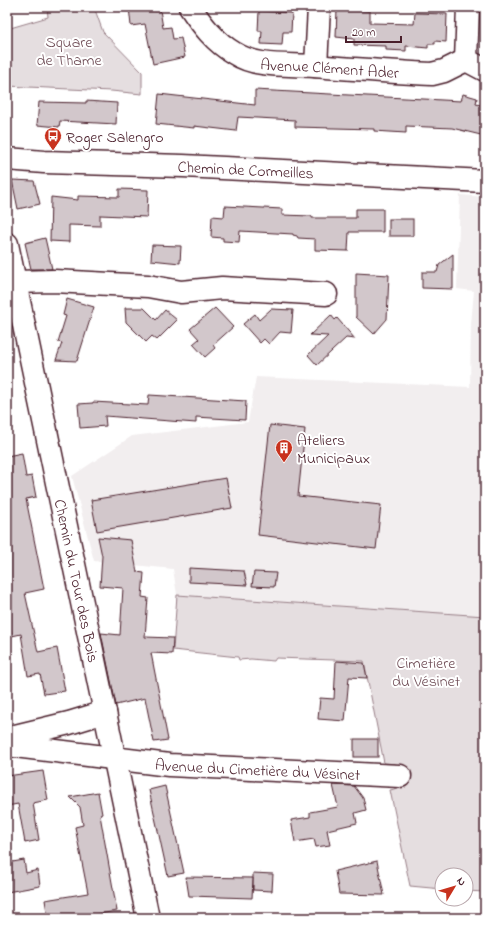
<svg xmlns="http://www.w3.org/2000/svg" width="492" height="925" viewBox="0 0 492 925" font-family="'Indie Flower',sans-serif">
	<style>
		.built { fill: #f2eeef }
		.green { fill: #e5dee0; stroke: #987e86 }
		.building { fill: #d2c7cb; stroke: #4a1f2b }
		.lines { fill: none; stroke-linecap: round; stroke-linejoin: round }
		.minor-casing { stroke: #4a1f2b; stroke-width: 25 }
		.minor { stroke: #fff; stroke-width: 22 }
		.labels { text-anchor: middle; stroke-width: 4; stroke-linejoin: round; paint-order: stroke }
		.park-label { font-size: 16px; fill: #714f58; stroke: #fff }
		.street-label { font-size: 16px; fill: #4a1f2b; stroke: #fff }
		.poi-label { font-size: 16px; fill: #4a1f2b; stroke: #fff; text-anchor: start }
	</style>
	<rect width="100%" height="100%" fill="#fff"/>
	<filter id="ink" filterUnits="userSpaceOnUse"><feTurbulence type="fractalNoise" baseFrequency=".025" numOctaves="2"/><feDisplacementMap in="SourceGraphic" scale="8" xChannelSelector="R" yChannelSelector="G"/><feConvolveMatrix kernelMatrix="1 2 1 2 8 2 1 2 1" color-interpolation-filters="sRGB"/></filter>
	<g filter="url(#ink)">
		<polygon class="built" points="460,195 485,197 485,616 177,595 173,569 94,561 72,476 132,436 248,422 256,377 470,387 471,324 474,291 457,289"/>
		<g class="green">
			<polygon points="47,7 94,7 103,32 142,72 142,94 111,91 7,86 7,29 48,17"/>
			<path d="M177 595 485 616V892L466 891V875H442V889L410 886 390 790C401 789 400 780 401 770L396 764 384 763 364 661 276 658 274 661 251 659 239 660 238 657 173 650Z"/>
		</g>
		<g class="building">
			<polygon points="129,7 154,7 155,11 160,10 163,28 171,27 173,39 181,38 185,57 153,64 145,24 131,26"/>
			<polygon points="337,9 370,11 370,23 414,24 415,13 447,14 446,42 435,41 435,44 428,44 428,48 406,46 406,51 386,50 386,46 354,45 354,39 336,37"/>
			<polygon points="259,11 292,13 291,32 283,32 282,45 261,44 262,31 258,31"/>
			<polygon points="255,90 461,101 463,94 477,98 476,104 485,106 485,136 452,128 406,126 406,133 374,131 374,129 295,127 295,120 238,117 236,131 194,126 194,128 156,124 159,94 255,105"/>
			<polygon points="86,101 117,103 116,124 60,121 59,127 37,125 39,102 86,103"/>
			<polygon points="12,180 34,181 40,204 18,209"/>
			<polygon points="119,189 148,190 147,217 100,215 100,226 69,225 69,242 50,241 51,197 78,200 78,196 119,197"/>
			<polygon points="225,206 282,209 282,215 312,216 312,218 356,218 356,209 383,209 383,232 349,232 348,251 315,250 315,239 298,238 297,236 293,235 293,234 240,231 239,242 223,241 223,238 211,237 212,216 224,217"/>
			<rect x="389" y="219" width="24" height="17"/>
			<polygon points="45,238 52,269 31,269 25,243"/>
			<polygon points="152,245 181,246 180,263 151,260"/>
			<polygon points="453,254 453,289 422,288 422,272 437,272 439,265"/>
			<polygon points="356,273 389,275 387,319 374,334 356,317"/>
			<polygon points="67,299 94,307 77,361 56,360 62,343 58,342 66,316 63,315"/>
			<polygon points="125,308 144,308 156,320 165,310 177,320 157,340 152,336 146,342 126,322"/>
			<polygon points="215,308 233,327 213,345 215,348 205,357 193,344 199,339 190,329"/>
			<polygon points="271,309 293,310 291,333 280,332 269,344 264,339 260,343 243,324 255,314 259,320"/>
			<polygon points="331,315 335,320 337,318 355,339 346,338 317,365 308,355 328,336 310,335"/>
			<polygon points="149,395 246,401 245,420 196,417 196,423 105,416 106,426 80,428 78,404 93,403 93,402 148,405"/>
			<polygon points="270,425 305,429 298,496 381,505 376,549 258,535"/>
			<polygon points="22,453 26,477 32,476 36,497 26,499 44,589 25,593 38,652 57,648 65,691 44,694 40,674 28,676 21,634 12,636 7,612 10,610 7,595 7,456"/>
			<polygon points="226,478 232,508 97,531 91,500"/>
			<polygon points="98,537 131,540 137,572 144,573 142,597 148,598 145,637 173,638 172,654 151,653 168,740 154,742 145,698 116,705 101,633 120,635 123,588 100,586 102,556"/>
			<polygon points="189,568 244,571 247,585 189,582"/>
			<polygon points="254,572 276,573 274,587 252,586"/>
			<polygon points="336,661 364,663 367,678 349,677 345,721 318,719 320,698 334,699"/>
			<rect x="354" y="739" width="24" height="18"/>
			<polygon points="43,771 48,800 33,803 39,840 25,843 18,804 7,806 7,776"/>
			<polygon points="333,785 354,786 363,798 366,810 355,813 357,823 327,830 330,845 316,847 314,839 295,842 291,820 310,817 310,812 338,807"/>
			<polygon points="165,786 184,873 168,876 149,790"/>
			<polygon points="98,792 102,814 100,815 117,911 75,918 48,918 45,900 88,893 75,827 83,825 80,807 70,797"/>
			<polygon points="24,860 26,873 38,870 40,886 7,892 7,863"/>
			<polygon points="377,861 384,895 339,894 335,871"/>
			<polygon points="253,873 273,874 272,891 253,890"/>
			<polygon points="186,877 253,878 252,898 189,896"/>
		</g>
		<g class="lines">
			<defs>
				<g id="minor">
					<path id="s1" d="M190 7C202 25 215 42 234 53 257 68 288 64 314 66 353 69 393 72 432 74L444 71 466 60 485 70"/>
					<polyline points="466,60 468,7"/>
					<polyline points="316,66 319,7"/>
					<path id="s2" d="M7 159 44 162 183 166 485 181"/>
					<path id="s3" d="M7 244 148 918"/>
					<polyline points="15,282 54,281 148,286 181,292 222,288 326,294"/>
					<polyline points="7,738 69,723 105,712"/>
					<path id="s4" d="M7 745 169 765 400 776"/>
				</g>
			</defs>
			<use href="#minor" class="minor-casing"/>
			<use href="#minor" class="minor"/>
		</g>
	</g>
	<defs>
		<symbol id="bus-pin" viewBox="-11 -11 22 30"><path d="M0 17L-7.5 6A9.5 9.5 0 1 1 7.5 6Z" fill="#c8321e" stroke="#fff"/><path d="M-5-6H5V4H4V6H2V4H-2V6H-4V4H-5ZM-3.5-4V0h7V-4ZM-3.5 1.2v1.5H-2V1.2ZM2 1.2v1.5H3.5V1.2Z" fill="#fff"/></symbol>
		<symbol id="building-pin" viewBox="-11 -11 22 30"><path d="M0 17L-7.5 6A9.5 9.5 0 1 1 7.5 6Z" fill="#c8321e" stroke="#fff"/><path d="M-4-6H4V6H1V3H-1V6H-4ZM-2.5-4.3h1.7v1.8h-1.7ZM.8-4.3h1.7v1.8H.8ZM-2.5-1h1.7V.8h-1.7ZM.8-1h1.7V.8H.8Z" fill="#fff"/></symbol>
	</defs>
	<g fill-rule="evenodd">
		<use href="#bus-pin" x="43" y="126" width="20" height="27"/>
		<use href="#building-pin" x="274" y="438" width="20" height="27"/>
	</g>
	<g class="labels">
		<g class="park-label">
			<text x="69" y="47">Square<tspan x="69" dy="18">de Thame</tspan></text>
			<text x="426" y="668">Cimetière<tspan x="426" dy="18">du Vésinet</tspan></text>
		</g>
		<g class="street-label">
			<text dy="6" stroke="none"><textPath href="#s1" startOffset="162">Avenue Clément Ader</textPath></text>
			<text dy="6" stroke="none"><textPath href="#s2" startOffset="239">Chemin de Cormeilles</textPath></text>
			<text dy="6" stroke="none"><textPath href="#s3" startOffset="344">Chemin du Tour des Bois</textPath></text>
			<text dy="6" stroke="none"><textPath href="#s4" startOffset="252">Avenue du Cimetière du Vésinet</textPath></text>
		</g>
		<g class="poi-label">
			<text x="66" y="142">Roger Salengro</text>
			<text x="297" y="445">Ateliers<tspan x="297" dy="18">Municipaux</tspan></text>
		</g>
	</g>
	<rect width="492" height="925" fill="none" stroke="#fff" stroke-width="24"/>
	<rect x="12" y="12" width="468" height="901" fill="none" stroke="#4a1f2b" stroke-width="1.5" filter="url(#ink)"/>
	<g transform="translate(454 887) rotate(52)"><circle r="19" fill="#ffffff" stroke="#b7a5aa"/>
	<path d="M0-3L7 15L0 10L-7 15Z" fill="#c8321e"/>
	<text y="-6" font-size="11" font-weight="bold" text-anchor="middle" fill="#4a1f2b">N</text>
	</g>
	<path d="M346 36v6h55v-6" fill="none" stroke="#4a1f2b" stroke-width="2"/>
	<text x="352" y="36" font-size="12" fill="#4a1f2b" stroke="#ffffff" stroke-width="3" paint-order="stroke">20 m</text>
</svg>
